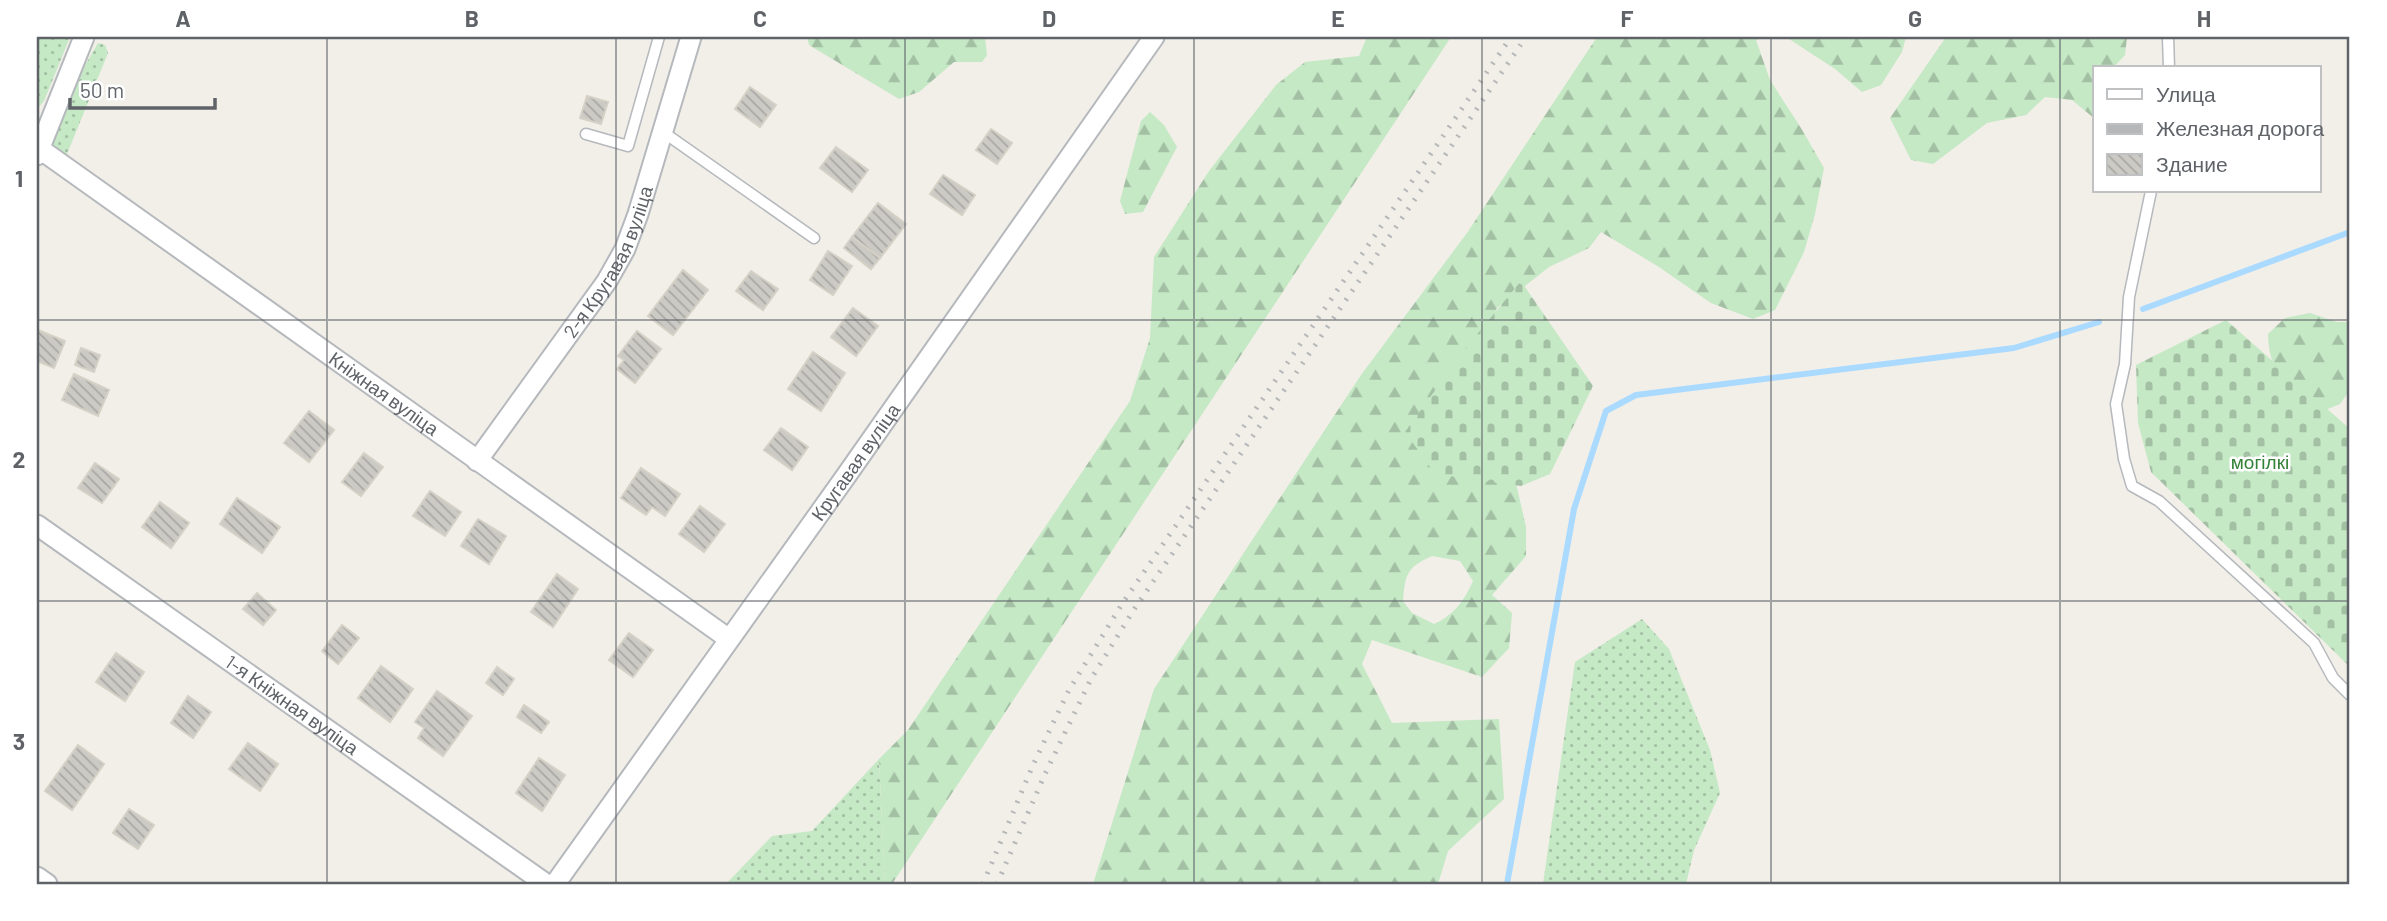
<svg xmlns="http://www.w3.org/2000/svg" width="2387" height="921" viewBox="0 0 2387 921" font-family="Barlow,sans-serif">
	<style>
		.grass { fill: url(#grass-dots) }
		.forest { fill: url(#forest-firs); fill-rule: evenodd }
		.cemetery { fill: url(#cemetery-stones) }
		.lines { fill: none; stroke-linecap: round; stroke-linejoin: round }
		.stream { stroke: #aadaff; stroke-width: 6 }
		.building { fill: url(#building-back-hatch); stroke: #d6d1c6; stroke-width: 2 }
		.service-casing { stroke: #b5b8bc; stroke-width: 13 }
		.minor-casing { stroke: #b5b8bc; stroke-width: 23 }
		.service { stroke: #fff; stroke-width: 10 }
		.minor { stroke: #fff; stroke-width: 19 }
		.rail { stroke: #b6b7b8; stroke-width: 5; stroke-dasharray: 2 9; stroke-linecap: butt }
		.grid { fill: none; stroke: #5f6368; stroke-width: 2; stroke-opacity: 0.55 }
		.labels { text-anchor: middle; stroke-width: 5; stroke-linejoin: round; paint-order: stroke }
		.street-label { font-size: 19px; fill: #5f6368; stroke: #fff }
		.park-label { font-size: 19px; fill: #348238; stroke: #fff }
		.neatline { fill: none; stroke: #5f6368; stroke-width: 2.5 }
		.grid-label { font-size: 23px; text-anchor: middle; font-weight: bold; fill: #5f6368 }
	</style>
	<defs>
		<pattern id="grass-dots" width="8" height="8" patternUnits="userSpaceOnUse" patternTransform="scale(1.75)"><rect width="8" height="8" fill="#c5e8c5"/><path d="M2 2h.1M6 6h.1" fill="none" stroke="#a3c0a4" stroke-width="1.8" stroke-linecap="round"/></pattern>
		<pattern id="forest-firs" width="22" height="20" patternUnits="userSpaceOnUse" patternTransform="scale(1.75)"><rect width="22" height="20" fill="#c5e8c5"/><path d="M5 1l3.5 6h-7zM16 11l3.5 6h-7z" fill="#a3c0a4"/></pattern>
		<pattern id="cemetery-stones" width="16" height="16" patternUnits="userSpaceOnUse" patternTransform="scale(1.75)"><rect width="16" height="16" fill="#c5e8c5"/><path d="M2 7V4a2 2 0 0 1 4 0v3zM10 15v-3a2 2 0 0 1 4 0v3z" fill="#a3c0a4"/></pattern>
		<pattern id="building-back-hatch" width="6" height="6" patternUnits="userSpaceOnUse" patternTransform="scale(1.75)"><rect width="6" height="6" fill="#cccac5"/><path d="M-1 5l2 2M0 0l6 6M5-1l2 2" fill="none" stroke="#a9a8a4"/></pattern>
	</defs>
	<rect width="100%" height="100%" fill="#f1efe8"/>
	<g class="grass">
		<polygon points="39,37 70,37 44,101 37,109 37,42"/>
		<path d="M98 43 105 45 108 53 65 159C61 156 56 151 54 147 45 129 88 61 98 43Z"/>
		<polygon points="1642,619 1669,649 1710,750 1720,793 1694,850 1686,884 1543,884 1575,662"/>
		<polygon points="879,759 885,884 726,884 772,836 812,831"/>
	</g>
	<g class="forest">
		<polygon points="807,37 985,37 987,55 982,62 954,62 919,92 899,99 809,45"/>
		<polygon points="1367,37 1451,37 892,884 885,884 879,759 908,730 1130,401 1150,338 1154,257 1209,171 1276,85 1305,62 1359,56"/>
		<path d="M1597 37H1766L1756 40 1770 80 1801 128 1824 168 1815 214 1804 252 1775 310 1753 319 1711 303 1659 267 1601 232 1589 248 1549 267 1497 308 1478 356 1515 479 1526 527V556L1492 595 1512 613 1509 648 1482 677 1372 640 1362 664 1392 723 1499 719 1504 799 1448 851 1438 884H1093L1154 689 1361 375 1467 233ZM1432 556 1460 561 1473 581C1464 601 1454 615 1434 624L1412 613 1403 601C1405 574 1407 567 1432 556Z"/>
		<polygon points="1786,37 1906,37 1902,52 1881,85 1862,92 1835,69"/>
		<polygon points="1946,37 2127,37 2125,55 2113,68 2095,68 2095,119 2072,100 2045,97 2026,115 1987,123 1933,164 1911,160 1890,118"/>
		<polygon points="1150,112 1164,125 1177,147 1143,212 1125,214 1120,201 1141,121"/>
		<path d="M2310 313 2337 322H2350V390L2340 404 2318 413C2289 389 2269 375 2268 334L2285 318Z"/>
	</g>
	<g class="cemetery">
		<polygon points="1521,281 1593,386 1550,474 1521,486 1435,474 1405,432 1465,349"/>
		<polygon points="2226,320 2350,429 2350,667 2151,472 2138,423 2136,365"/>
	</g>
	<g class="lines">
		<g class="stream">
			<polyline points="2143,309 2350,232"/>
			<polyline points="1507,884 1574,509 1606,411 1636,395 2014,348 2099,322"/>
		</g>
	</g>
	<g class="building">
		<polygon points="750,87 776,105 760,127 735,109"/>
		<polygon points="587,96 608,102 601,124 580,118"/>
		<polygon points="991,129 1012,143 997,164 976,150"/>
		<polygon points="836,147 868,170 852,192 820,168"/>
		<polygon points="943,175 975,195 962,215 930,194"/>
		<polygon points="878,203 906,224 880,258 852,237"/>
		<polygon points="852,237 880,258 871,269 844,248"/>
		<polygon points="828,251 852,266 833,295 810,280"/>
		<polygon points="683,270 708,290 673,335 648,316"/>
		<polygon points="751,271 778,289 763,310 736,291"/>
		<polygon points="853,308 878,326 856,356 831,337"/>
		<polygon points="38,330 65,341 54,368 37,361"/>
		<polygon points="637,331 661,349 635,383 617,369 624,360 618,356"/>
		<polygon points="81,348 100,355 94,372 75,365"/>
		<polygon points="813,352 845,373 821,411 788,389"/>
		<polygon points="74,374 109,390 98,416 62,400"/>
		<polygon points="309,411 334,430 309,462 284,443"/>
		<polygon points="781,428 808,447 792,470 764,450"/>
		<polygon points="364,453 383,467 361,496 342,482"/>
		<polygon points="95,463 119,479 102,503 78,488"/>
		<polygon points="641,468 680,494 665,516 652,507 646,515 621,498"/>
		<polygon points="430,491 461,512 445,536 413,516"/>
		<polygon points="237,498 280,527 262,553 220,524"/>
		<polygon points="160,502 189,523 171,548 142,527"/>
		<polygon points="700,506 725,524 704,552 679,534"/>
		<polygon points="478,519 506,536 489,564 461,546"/>
		<polygon points="557,574 578,589 553,627 531,612"/>
		<polygon points="257,593 276,610 263,625 243,609"/>
		<polygon points="342,625 359,638 338,664 322,651"/>
		<polygon points="629,633 653,650 633,677 609,660"/>
		<polygon points="116,653 144,672 125,701 96,682"/>
		<polygon points="381,666 413,689 390,722 358,698"/>
		<polygon points="497,667 514,679 503,695 486,683"/>
		<polygon points="437,691 472,716 443,756 418,738 424,728 415,722"/>
		<polygon points="188,696 211,712 193,738 171,723"/>
		<polygon points="524,705 549,722 541,733 517,717"/>
		<polygon points="248,743 278,764 260,791 229,769"/>
		<polygon points="78,745 104,764 72,810 45,791"/>
		<polygon points="539,758 565,775 542,811 516,793"/>
		<polygon points="129,809 154,825 138,849 113,833"/>
	</g>
	<g class="lines">
		<defs>
			<g id="service">
				<polyline points="2168,37 2169,68"/>
				<polyline points="663,132 814,238"/>
				<polyline points="586,134 628,146 659,37"/>
				<polyline points="2151,191 2129,297 2125,364 2116,404 2124,459 2132,486 2159,501 2314,643 2333,678 2350,695"/>
			</g>
			<g id="minor">
				<path id="s1" d="M40 149 729 639"/>
				<polyline points="37,155 84,37"/>
				<path id="s2" d="M477 461 607 281 625 249 638 214 691 37"/>
				<path id="s3" d="M37 525 546 884"/>
				<polyline points="37,877 47,884"/>
				<path id="s4" d="M555 884 846 476 1154 37"/>
			</g>
		</defs>
		<use href="#service" class="service-casing"/>
		<use href="#minor" class="minor-casing"/>
		<use href="#service" class="service"/>
		<use href="#minor" class="minor"/>
		<g class="rail">
			<polyline points="983,884 1033,765 1069,690 1122,604 1511,37"/>
			<polyline points="997,884 1045,774 1091,679 1133,611 1526,37"/>
		</g>
	</g>
	<path class="grid" d="M327 37V884M616 37V884M905 37V884M1194 37V884M1482 37V884M1771 37V884M2060 37V884M37 320H2350M37 601H2350"/>
	<g class="labels">
		<g class="street-label">
			<text dy="7" stroke="none"><textPath href="#s2" startOffset="240">2-я Кругавая вуліца</textPath></text>
			<text dy="7" stroke="none"><textPath href="#s1" startOffset="422">Кніжная вуліца</textPath></text>
			<text dy="7" stroke="none"><textPath href="#s4" startOffset="518">Кругавая вуліца</textPath></text>
			<text dy="7" stroke="none"><textPath href="#s3" startOffset="312">1-я Кніжная вуліца</textPath></text>
		</g>
		<g class="park-label">
			<text x="2260" y="469">могілкі</text>
		</g>
	</g>
	<rect width="2387" height="921" fill="none" stroke="#ffffff" stroke-width="77"/>
	<rect x="2093" y="66" width="228" height="126" fill="#ffffff" stroke="#bfc1c3" stroke-width="2"/>
	<rect x="2107" y="89" width="35" height="10" fill="#ffffff" stroke="#bfc1c3" stroke-width="2"/>
	<text x="2156" y="102" font-size="21" fill="#5f6368">Улица</text>
	<rect x="2107" y="124" width="35" height="10" fill="#b6b7b8" stroke="#bfc1c3" stroke-width="2"/>
	<text x="2156" y="136" font-size="21" fill="#5f6368">Железная дорога</text>
	<rect x="2107" y="154" width="35" height="21" fill="url(#building-back-hatch)" stroke="#bfc1c3" stroke-width="2"/>
	<text x="2156" y="172" font-size="21" fill="#5f6368">Здание</text>
	<path d="M70 98v10h145v-10" fill="none" stroke="#5f6368" stroke-width="3.5"/>
	<text x="80" y="98" font-size="21" fill="#5f6368" stroke="#ffffff" stroke-width="5" paint-order="stroke">50 m</text>
	<rect x="38" y="38" width="2310" height="845" class="neatline"/>
	<g class="grid-label">
		<text x="183" y="27">A</text>
		<text x="472" y="27">B</text>
		<text x="760" y="27">C</text>
		<text x="1049" y="27">D</text>
		<text x="1338" y="27">E</text>
		<text x="1627" y="27">F</text>
		<text x="1915" y="27">G</text>
		<text x="2204" y="27">H</text>
		<text x="19" y="187">1</text>
		<text x="19" y="468">2</text>
		<text x="19" y="750">3</text>
	</g>
</svg>
